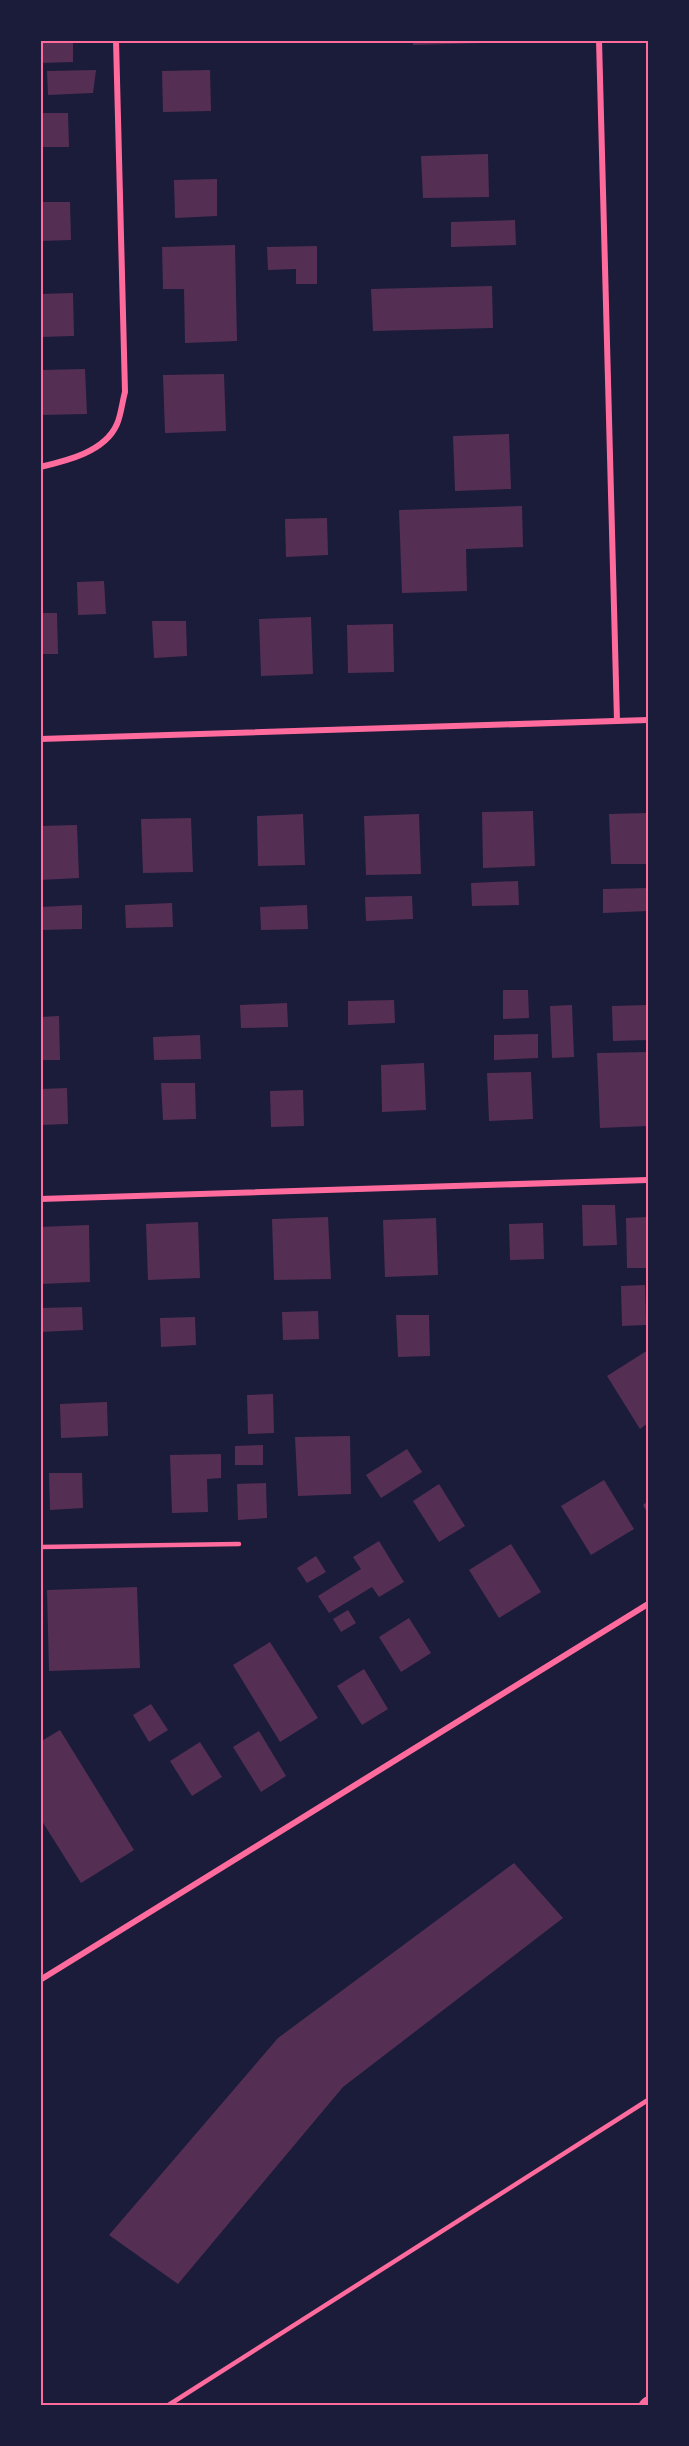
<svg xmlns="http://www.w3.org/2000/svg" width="689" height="2446" viewBox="0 0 689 2446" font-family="Rubik,sans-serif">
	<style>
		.building { fill: #542f53 }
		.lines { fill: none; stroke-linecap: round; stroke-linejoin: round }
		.service { stroke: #ff6b9d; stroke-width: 4.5 }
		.minor { stroke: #ff6b9d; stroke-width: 6 }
		.primary { stroke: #ff6b9d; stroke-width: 15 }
		.neatline { fill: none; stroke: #ff6b9d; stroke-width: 2 }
	</style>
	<rect width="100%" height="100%" fill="#1b1b3a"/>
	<g class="building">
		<polygon points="40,40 73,40 73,62 40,63"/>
		<polygon points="413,40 485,40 485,43 413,45"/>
		<polygon points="96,70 93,93 48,95 47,71"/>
		<polygon points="210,70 211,111 163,112 162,71"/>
		<polygon points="40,113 68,113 69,147 40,147"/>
		<polygon points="488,154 489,197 423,198 421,156"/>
		<polygon points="217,179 217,216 175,218 174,180"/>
		<polygon points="40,202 70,202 71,240 40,241"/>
		<polygon points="515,220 516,245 451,247 451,222"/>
		<polygon points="235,245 237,341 185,343 184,289 163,289 162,247"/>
		<polygon points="317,246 317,284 296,284 296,269 268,270 267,247"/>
		<polygon points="492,286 493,328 373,331 371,289"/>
		<polygon points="73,293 74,336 40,337 40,294"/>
		<polygon points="85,369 87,414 40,415 40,370"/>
		<polygon points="224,374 226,431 165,433 163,375"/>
		<polygon points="509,434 511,489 455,491 453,436"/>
		<polygon points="522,506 523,547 466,549 467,591 402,593 399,510"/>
		<polygon points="327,518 328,555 286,557 285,519"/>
		<polygon points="104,581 106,614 78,615 77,582"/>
		<polygon points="40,613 57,613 58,654 40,654"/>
		<polygon points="311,617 313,674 261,676 259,619"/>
		<polygon points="152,621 186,621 187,656 154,658"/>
		<polygon points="393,624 394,672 348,673 347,625"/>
		<polygon points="533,811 535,866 483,868 482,812"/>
		<polygon points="648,813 648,864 611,864 609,814"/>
		<polygon points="303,814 305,865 258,866 257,816"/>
		<polygon points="419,814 421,874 366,875 364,816"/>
		<polygon points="191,818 193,872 143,873 141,819"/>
		<polygon points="77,825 79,878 40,880 40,826"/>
		<polygon points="518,881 519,905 472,906 471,883"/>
		<polygon points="648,888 648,911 603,913 603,889"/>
		<polygon points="412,896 413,919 366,921 365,897"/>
		<polygon points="172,903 173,927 126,928 125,905"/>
		<polygon points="82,905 82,929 40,930 40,907"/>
		<polygon points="307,905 308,929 261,930 260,907"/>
		<polygon points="503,990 528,990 529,1018 503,1019"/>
		<polygon points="394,1000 395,1023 348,1025 348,1001"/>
		<polygon points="287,1003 288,1027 241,1028 240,1005"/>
		<polygon points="572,1005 574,1057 552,1058 550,1006"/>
		<polygon points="648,1005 648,1040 613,1041 612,1006"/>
		<polygon points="59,1016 60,1060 40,1060 40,1017"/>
		<polygon points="538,1034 538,1058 494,1060 494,1035"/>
		<polygon points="200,1035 201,1059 154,1060 153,1037"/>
		<polygon points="648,1052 648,1126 600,1128 597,1053"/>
		<polygon points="424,1063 426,1110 382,1112 381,1065"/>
		<polygon points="531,1072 533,1119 489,1121 487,1073"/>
		<polygon points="161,1083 195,1083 196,1119 163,1120"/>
		<polygon points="67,1088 68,1124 40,1125 40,1089"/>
		<polygon points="303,1090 304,1126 271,1127 270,1091"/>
		<polygon points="582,1205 615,1205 617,1245 583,1246"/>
		<polygon points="328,1217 331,1279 274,1280 272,1219"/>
		<polygon points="648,1217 648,1268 627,1268 626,1218"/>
		<polygon points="436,1218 438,1275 385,1277 383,1220"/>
		<polygon points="198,1222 200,1278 148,1280 146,1224"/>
		<polygon points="543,1223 544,1259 510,1260 509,1224"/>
		<polygon points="89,1225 90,1282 40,1284 40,1227"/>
		<polygon points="645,1285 646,1325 622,1326 621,1286"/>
		<polygon points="82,1307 83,1330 40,1332 40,1308"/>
		<polygon points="318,1311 319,1339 283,1340 282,1312"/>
		<polygon points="396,1315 429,1315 430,1356 398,1357"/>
		<polygon points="195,1317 196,1345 161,1347 160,1318"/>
		<polygon points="648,1350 648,1423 640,1429 607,1376"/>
		<polygon points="273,1394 274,1433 248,1434 247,1395"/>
		<polygon points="107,1402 108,1436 61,1438 60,1404"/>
		<polygon points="350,1436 351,1494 298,1496 295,1437"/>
		<polygon points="263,1445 263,1465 235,1465 235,1446"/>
		<polygon points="407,1449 422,1472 381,1498 366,1475"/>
		<polygon points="221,1454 221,1478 207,1479 208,1512 172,1513 170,1455"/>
		<polygon points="49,1473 82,1473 83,1508 50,1510"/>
		<polygon points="604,1480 634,1529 591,1555 561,1506"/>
		<polygon points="266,1483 267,1518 238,1520 237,1484"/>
		<polygon points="439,1484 465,1526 439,1542 413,1501"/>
		<polygon points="648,1501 648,1514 643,1505"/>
		<polygon points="379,1541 404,1582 379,1597 372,1587 329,1613 318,1596 361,1569 353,1557"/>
		<polygon points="511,1544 541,1592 499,1618 469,1570"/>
		<polygon points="316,1556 326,1572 307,1583 297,1568"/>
		<polygon points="137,1587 140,1668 49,1671 47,1590"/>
		<polygon points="348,1610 356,1623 341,1632 333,1619"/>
		<polygon points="409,1618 431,1653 401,1672 379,1637"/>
		<polygon points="270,1642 318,1718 280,1742 233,1665"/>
		<polygon points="364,1669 388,1709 362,1725 337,1686"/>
		<polygon points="151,1704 168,1730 149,1742 133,1715"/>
		<polygon points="60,1730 134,1850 81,1883 40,1818 40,1742"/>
		<polygon points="259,1731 286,1776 261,1792 233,1747"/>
		<polygon points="200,1742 222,1777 192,1796 170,1761"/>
		<polygon points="514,1863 563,1918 343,2087 178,2284 109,2235 278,2038"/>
	</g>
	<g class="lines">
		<g class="service">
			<polyline points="40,1547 239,1544"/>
			<polyline points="167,2406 648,2100"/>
		</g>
		<g class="minor">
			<polyline points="599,40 617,721"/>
			<path d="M40 467C66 461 105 452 117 424 121 415 122 403 125 392L116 40"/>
			<polyline points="40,739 648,720"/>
			<polyline points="40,1199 648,1180"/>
			<polyline points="40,1980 648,1604"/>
		</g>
		<polyline class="primary" points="646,2406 648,2404"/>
	</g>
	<rect width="689" height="2446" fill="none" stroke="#1b1b3a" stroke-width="84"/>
	<rect x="42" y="42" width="605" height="2362" class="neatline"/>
</svg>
